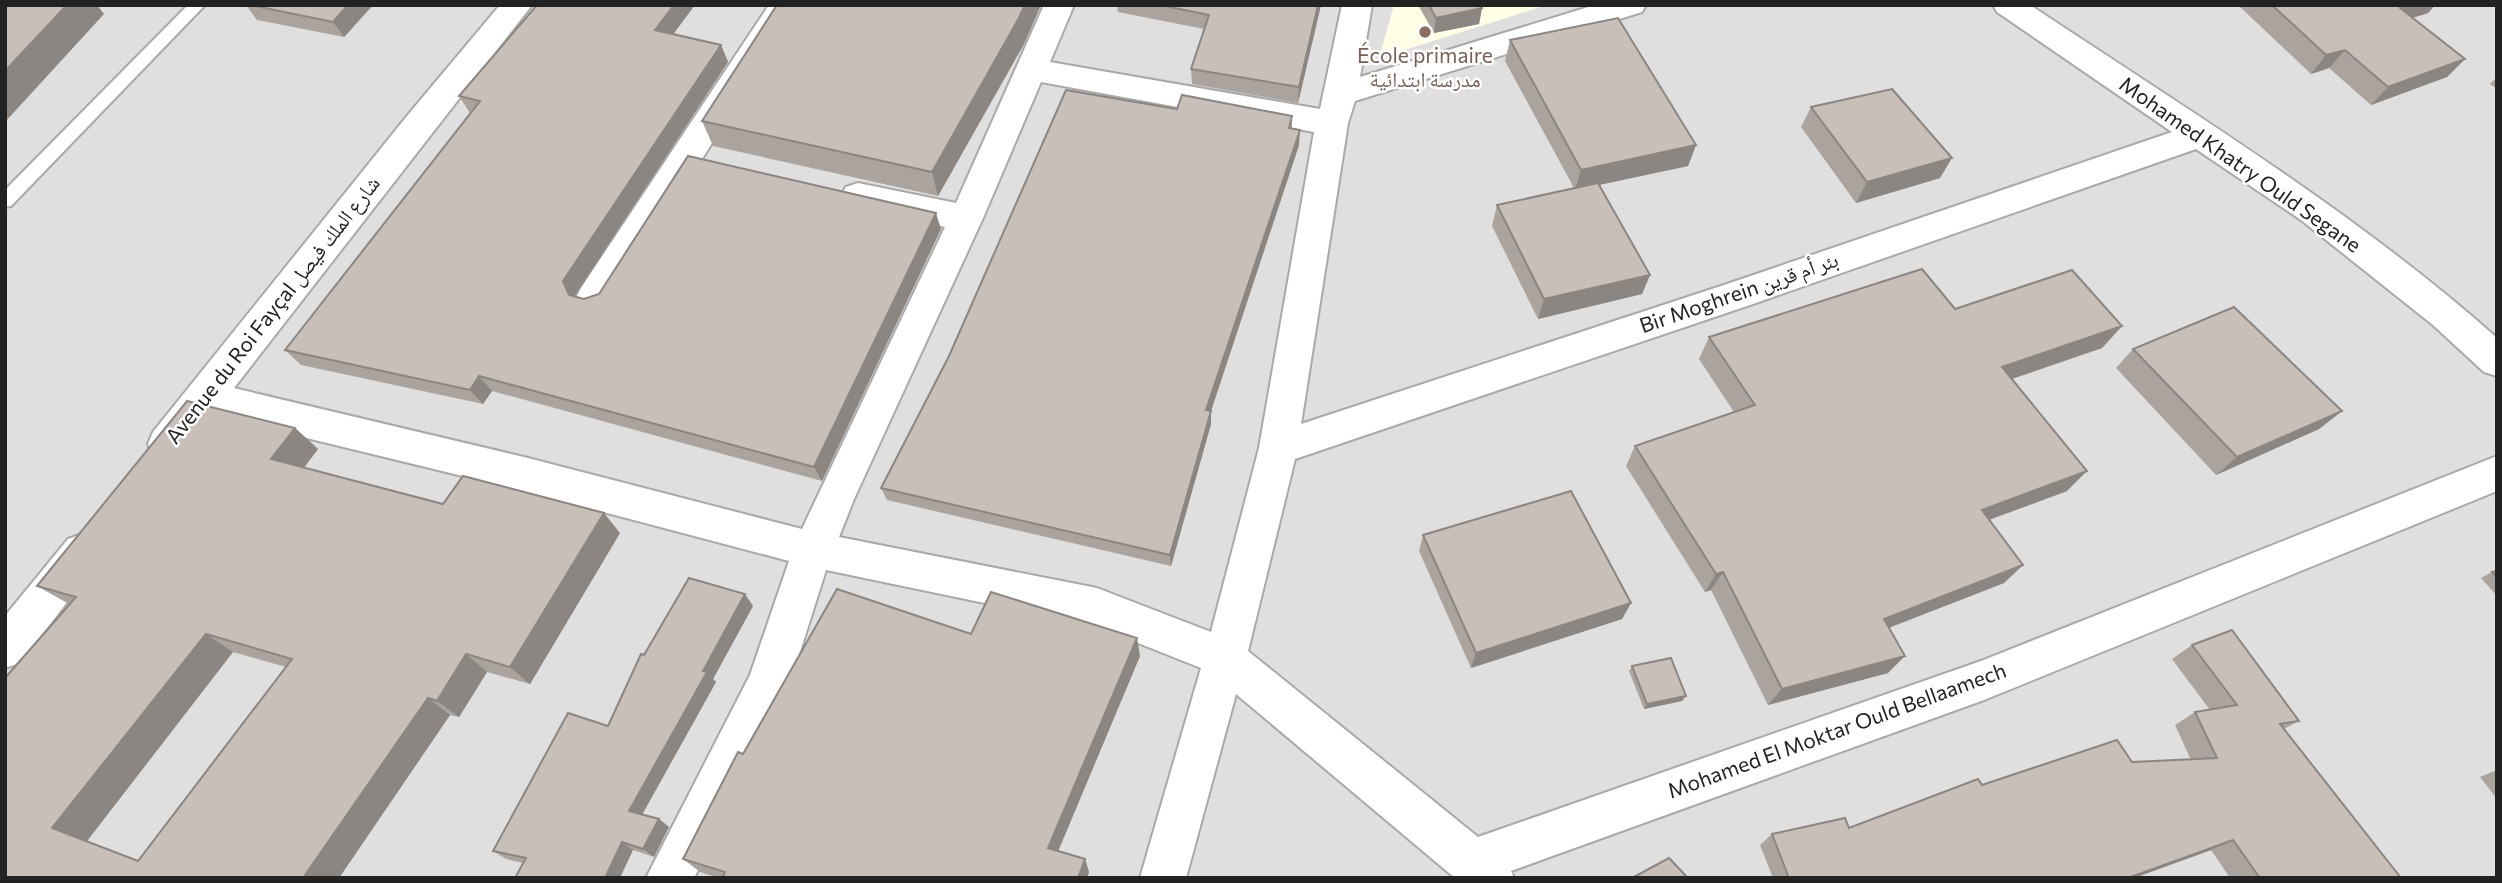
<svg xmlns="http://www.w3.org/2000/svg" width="2502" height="883" viewBox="0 0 2502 883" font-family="Commissioner,'Noto Naskh Arabic',sans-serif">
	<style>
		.residential { fill: #e0dfdf }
		.education { fill: #ffffe5 }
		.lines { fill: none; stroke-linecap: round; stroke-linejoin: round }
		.service-casing { stroke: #a9a9a9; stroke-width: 4 }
		.minor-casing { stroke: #a9a9a9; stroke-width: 4 }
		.tertiary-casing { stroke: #a9a9a9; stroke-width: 4 }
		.service { fill: #fff; fill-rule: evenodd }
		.minor { fill: #fff; fill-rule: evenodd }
		.tertiary { fill: #fff; fill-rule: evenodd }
		.wall { fill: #aba49e; fill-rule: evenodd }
		.shaded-wall { fill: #8b8681 }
		.building { fill: #c7bfb8; stroke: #8b8681; stroke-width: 2; fill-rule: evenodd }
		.education-dot { fill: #8d6e63; stroke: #fff; stroke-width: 2.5 }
		.labels { text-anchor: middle; stroke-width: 5; stroke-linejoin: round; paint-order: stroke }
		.education-label { font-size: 21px; fill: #785e54; stroke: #fff }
		.street-label { font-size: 21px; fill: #222; stroke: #fff }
	</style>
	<rect width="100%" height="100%" fill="#f2efe9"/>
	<rect class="residential" x="5" y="5" width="2492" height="873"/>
	<polygon class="education" points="1394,5 1547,5 1379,58"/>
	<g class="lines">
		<defs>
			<polygon id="service" points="188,5 205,5 11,206 5,207 5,190"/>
			<g id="minor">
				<polygon points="769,5 800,5 607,308 594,312 581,308 576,298 581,288"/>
				<path d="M1044 5H1074L1050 62 1320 109 1342 5H1372L1360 77 1595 5H1646L1642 12 1355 101 1348 123 1301 424 1724 285 2172 132 1997 12 1993 5H2030C2189 111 2354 211 2497 338V376L2484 372 2433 325 2301 220 2196 149 1750 305 1295 459 1248 651 1478 837 1981 661 2497 456V491L1984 700 1511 871 1514 878H1455L1236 694 1186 878H1140L1201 668 1095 626 826 570 792 677 770 728 694 878H646L750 675 789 561 524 491 204 413 191 408 185 397 191 386 204 381 524 457 802 529 945 227 858 209 846 205 841 196 846 187 858 183 956 203ZM1041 82 1314 132 1259 448 1211 632 1097 588 839 537 854 499 983 218Z"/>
			</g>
			<g id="tertiary">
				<polygon points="500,5 532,5 181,456 167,460 153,456 148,444 153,432 407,116"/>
				<polygon points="82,534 96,539 102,552 96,565 20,663 5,668 5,616 68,539"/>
			</g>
		</defs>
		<use href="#service" class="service-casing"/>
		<use href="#minor" class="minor-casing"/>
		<use href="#tertiary" class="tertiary-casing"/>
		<use href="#service" class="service"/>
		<use href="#minor" class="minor"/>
		<use href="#tertiary" class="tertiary"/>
	</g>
	<g class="wall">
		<polygon points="246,5 373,5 344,37 257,20"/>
		<polygon points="777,5 1041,5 1024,44 938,196 713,146 702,121"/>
		<polygon points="1117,5 1321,5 1298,103 1192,84 1191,69 1204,29 1118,12"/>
		<polygon points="1418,5 1480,5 1482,8 1479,24 1434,33"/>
		<polygon points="2238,5 2435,5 2428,13 2413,18 2465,59 2447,77 2371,105 2329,68 2311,74"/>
		<polygon points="673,34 721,45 728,62 574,296 584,299 941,229 822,481 492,391 483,404 301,365 285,350 470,113 459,96"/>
		<polygon points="1510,40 1696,145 1688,166 1599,185 1650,275 1642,294 1538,319 1492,226 1497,205 1574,188 1505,61"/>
		<polygon points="2497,77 2497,89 2490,84"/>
		<polygon points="1811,107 1940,178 1856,203 1801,127"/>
		<polygon points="1292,116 1292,129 1299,145 1211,411 1211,424 1171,566 887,500 881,488"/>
		<polygon points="1955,309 2122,326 2102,348 2012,379 2067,491 1989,520 2023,565 2004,583 1889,628 1888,673 1768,705 1711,590 1705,592 1626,466 1635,446 1734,412 1699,359 1709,337"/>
		<polygon points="2133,349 2342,411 2319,429 2216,475 2116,368"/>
		<path d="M295 428 318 449 304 468 443 504 620 533 530 684 487 672 459 717 450 715 339 878H5L69 604 37 586ZM233 652 286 667 138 861 87 841Z"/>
		<polygon points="1423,535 1631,603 1622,619 1471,668 1419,551"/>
		<polygon points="2497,571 2497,596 2481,578 2492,572"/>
		<polygon points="753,606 713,679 716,682 642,815 659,819 669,827 654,857 633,850 523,863 506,859 493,851 608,726 644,655"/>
		<polygon points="971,634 1140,656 1058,851 1085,859 1089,872 1087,878 719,878 700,872 683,859 743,754"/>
		<polygon points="2192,645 2299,721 2284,729 2401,878 2230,878 2211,850 2134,878 1773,878 1760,845 1772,834 1849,828 1982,785 2132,762 2191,760 2175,725 2195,712 2210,710 2172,659"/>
		<polygon points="1632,666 1682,701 1644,709 1629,671"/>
		<polygon points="2497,770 2497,799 2480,777"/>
	</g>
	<g class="shaded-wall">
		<polygon points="67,5 97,5 104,14 5,122 5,71"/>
		<polygon points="348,5 373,5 344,37 333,22"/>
		<polygon points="674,5 695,5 663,48 655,30"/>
		<polygon points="1025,5 1041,5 1024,44 938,196 932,172"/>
		<polygon points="1318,5 1321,5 1298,103 1299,87"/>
		<polygon points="2410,5 2435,5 2428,13 2384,26 2400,8"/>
		<polygon points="1482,8 1479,24 1434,33 1436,18"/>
		<polygon points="721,45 728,62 574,297 569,295 563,281"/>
		<polygon points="2345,50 2329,68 2311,74 2326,55"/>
		<polygon points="2465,59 2447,77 2371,105 2388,87"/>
		<polygon points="1300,130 1299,145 1207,423 1206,410"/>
		<polygon points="1696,145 1688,166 1575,190 1581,170"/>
		<polygon points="1952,158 1940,178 1856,203 1867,182"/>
		<polygon points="936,213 941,229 822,481 814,467"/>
		<polygon points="1650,275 1642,294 1538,319 1544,299"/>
		<polygon points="2122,326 2102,348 1985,388 2002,367"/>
		<polygon points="479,376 492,391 483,404 470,390"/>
		<polygon points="1211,411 1211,424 1171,566 1170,555"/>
		<polygon points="2342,411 2319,429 2216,475 2237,457"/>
		<polygon points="295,428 318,449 295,479 271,459"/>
		<polygon points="2087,471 2067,491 1964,529 1982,510"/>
		<polygon points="604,513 620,533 530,684 510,667"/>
		<polygon points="2023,565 2004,583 1867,636 1884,619"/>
		<polygon points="1723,572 1711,590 1705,592 1716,574"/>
		<polygon points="745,594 753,606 713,679 716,682 639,820 629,811"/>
		<polygon points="1631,603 1622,619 1471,668 1476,653"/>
		<polygon points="206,634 233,652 87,841 52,828"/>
		<polygon points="1137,638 1140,656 1054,861 1048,848"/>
		<polygon points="466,654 487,672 459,717 437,701"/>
		<polygon points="1905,656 1888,673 1768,705 1782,689"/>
		<polygon points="1686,696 1682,701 1644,709 1647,704"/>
		<polygon points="428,698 450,715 339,878 303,878"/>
		<polygon points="659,819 669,827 654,857 643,849"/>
		<polygon points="2233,840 2211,850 2134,878 2128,878"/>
		<polygon points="622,842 633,850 620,878 605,878"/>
		<polygon points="1085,859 1089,872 1087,878 1078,878"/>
	</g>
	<g class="building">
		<polygon points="5,5 67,5 5,71"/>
		<polygon points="250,5 348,5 333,22"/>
		<polygon points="537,5 674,5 655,30 721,45 563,281 569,295 584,299 599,294 688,156 936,213 814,467 479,376 470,390 285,350 480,101 459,96"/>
		<polygon points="777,5 1025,5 1019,18 932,172 702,121"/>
		<polygon points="1160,5 1318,5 1299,87 1191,69 1209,15"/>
		<polygon points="1429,5 1480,5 1482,8 1436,18"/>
		<polygon points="2272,5 2410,5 2400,8 2465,59 2388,87 2345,50 2326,55"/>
		<polygon points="1618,18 1696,145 1581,170 1510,40"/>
		<polygon points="1892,89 1952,158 1867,182 1811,107"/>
		<polygon points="1066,90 1177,109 1182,95 1292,116 1289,128 1300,130 1206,410 1211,411 1170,555 881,488 949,356"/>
		<polygon points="1598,183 1650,275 1544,299 1497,205"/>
		<polygon points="1922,269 1955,309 2072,270 2122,326 2002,367 2087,471 1982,510 2023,565 1884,619 1905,656 1782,689 1723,572 1716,574 1635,446 1755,405 1709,337"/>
		<polygon points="2234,307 2342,411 2237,457 2133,349"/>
		<path d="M187 401 295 428 271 459 443 504 463 476 604 513 510 667 466 654 437 701 428 698 303 878H5V678L76 597 37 586ZM206 634 292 659 138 861 52 828Z"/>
		<polygon points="1571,491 1631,603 1476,653 1423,535"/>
		<polygon points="2497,571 2497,578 2492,572"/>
		<polygon points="689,578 745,594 703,671 707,672 629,811 659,819 643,849 622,842 605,878 515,878 526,858 493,851 568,713 608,726 641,654 644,655"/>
		<polygon points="837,589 971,634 991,592 1137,638 1048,848 1085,859 1078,878 722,878 725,872 683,859 738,752 743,754"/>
		<polygon points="2232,630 2299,721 2280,724 2401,878 2260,878 2233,840 2128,878 1789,878 1772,834 1845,818 1849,828 1978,779 1982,785 2117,740 2132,762 2217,758 2195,712 2237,705 2192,645"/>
		<polygon points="1671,658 1686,696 1647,704 1632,666"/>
		<polygon points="1669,858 1688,878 1632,878"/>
	</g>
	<circle class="education-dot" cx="1425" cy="32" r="7"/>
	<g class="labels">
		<g class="education-label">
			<text x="1425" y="63">École primaire<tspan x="1425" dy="24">مدرسة ابتدائية</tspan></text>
		</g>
		<g class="street-label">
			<text transform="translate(2240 165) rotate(35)" y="7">Mohamed Khatry Ould Segane</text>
			<text transform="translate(1739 293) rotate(-19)" y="7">Bir Moghrein بئر أم قرين</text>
			<text transform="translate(273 310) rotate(-52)" y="7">Avenue du Roi Fayçal شارع الملك فيصل</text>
			<text transform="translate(1837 731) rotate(-20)" y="7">Mohamed El Moktar Ould Bellaamech</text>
		</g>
	</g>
	<rect width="2502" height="883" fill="none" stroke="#222222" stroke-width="14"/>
</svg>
